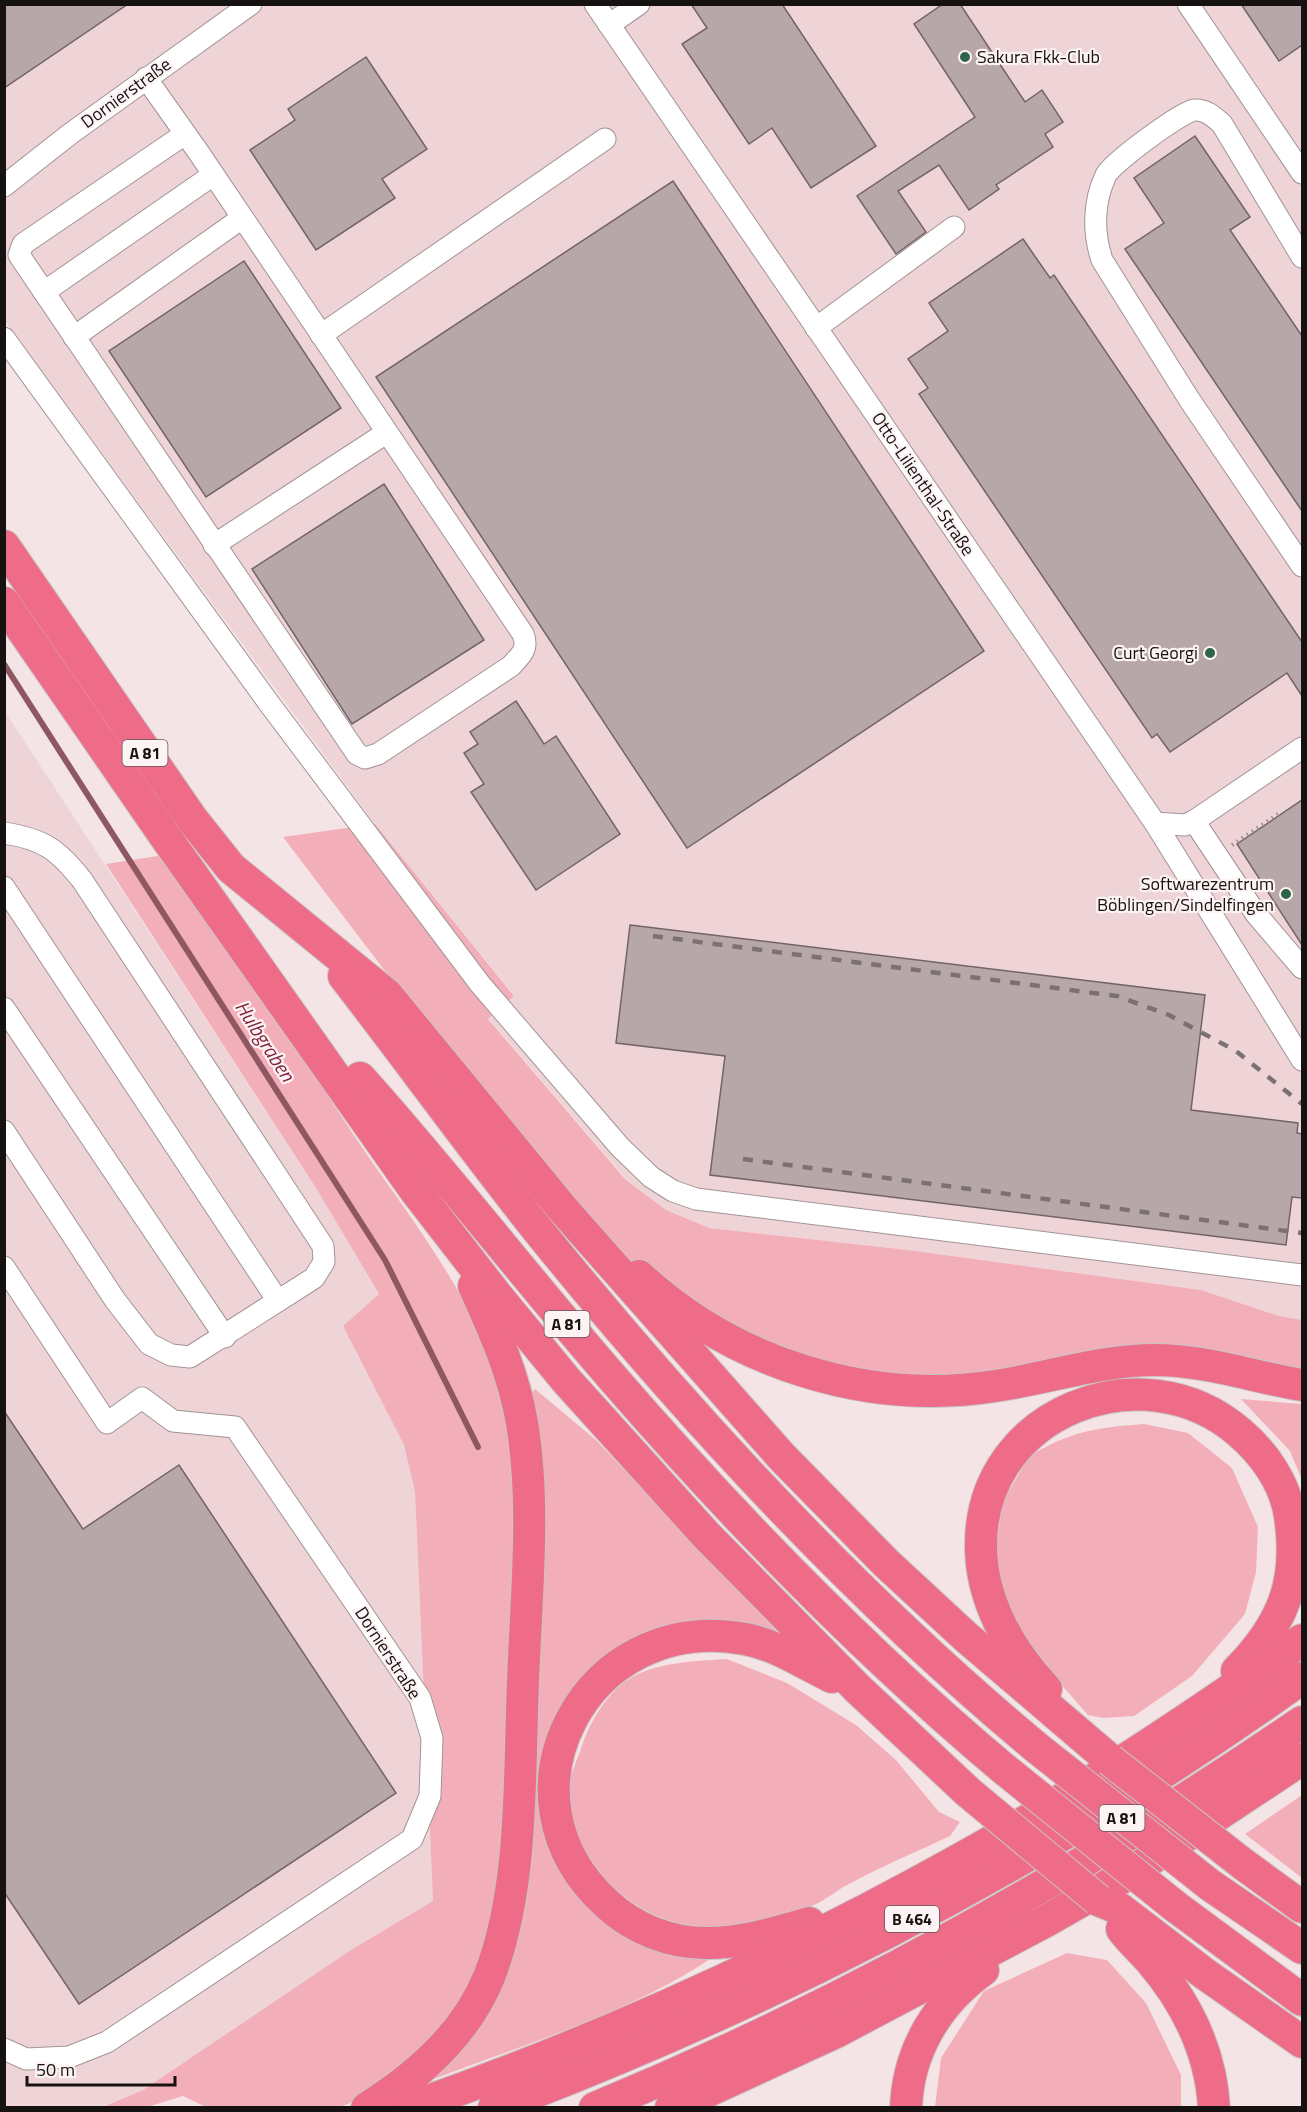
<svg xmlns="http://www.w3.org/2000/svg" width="1307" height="2112" viewBox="0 0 1307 2112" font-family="'Titillium Web',sans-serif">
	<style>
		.built { fill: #eed4d7 }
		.grass { fill: #f3afb9 }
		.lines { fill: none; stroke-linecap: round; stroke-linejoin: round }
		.stream { stroke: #8e5761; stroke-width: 6 }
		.building { fill: #b7a7a9; stroke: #726466; stroke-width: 1.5 }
		.minor-casing { stroke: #a39395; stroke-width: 23 }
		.highway-casing { stroke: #c7c6c6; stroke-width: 34 }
		.path { stroke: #9a8e8f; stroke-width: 4; stroke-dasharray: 1.5 4.5; stroke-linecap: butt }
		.minor { stroke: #fff; stroke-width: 21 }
		.highway { stroke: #ee6c88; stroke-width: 32 }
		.rail { stroke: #7c7172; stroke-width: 4.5; stroke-dasharray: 10 10; stroke-linecap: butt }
		.highway-bridge-casing { stroke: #c7c6c6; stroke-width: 34; stroke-linecap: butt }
		.highway-bridge { stroke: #ee6c88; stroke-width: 32 }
		.poi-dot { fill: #306449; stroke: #fdf3f4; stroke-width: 2 }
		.labels { text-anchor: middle; stroke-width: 4.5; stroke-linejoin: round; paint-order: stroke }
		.shield { fill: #fdf3f4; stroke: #5c5656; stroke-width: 1.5 }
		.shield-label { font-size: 16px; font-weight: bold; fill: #171212 }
		.poi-label { font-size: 18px; fill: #171212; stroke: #fdf3f4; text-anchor: end }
		.street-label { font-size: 18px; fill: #171212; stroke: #fdf3f4 }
		.water-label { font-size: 20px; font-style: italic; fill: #81253d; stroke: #fdf3f4 }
	</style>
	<rect width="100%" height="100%" fill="#f5e4e6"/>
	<g class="built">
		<polygon points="5,5 1302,5 1302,1320 1279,1316 1201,1290 908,1250 709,1228 666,1210 626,1179 488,1018 514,995 375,824 5,321"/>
		<polygon points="4,710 316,1188 379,1294 343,1326 404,1445 415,1492 433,1901 351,1950 143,2090 100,2107 5,2107"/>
	</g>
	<g class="grass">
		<polygon points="375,824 514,996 488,1019 625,1179 666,1210 709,1228 908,1250 1201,1290 1279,1316 1302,1320 1302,1374 890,1378 762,1344 636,1265 617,1249 404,996 283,837"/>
		<path d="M177 853C236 946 292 1042 353 1134 401 1206 463 1281 491 1363 526 1463 513 1574 509 1677 506 1766 508 1857 487 1944 473 2002 418 2066 366 2094 357 2099 347 2106 338 2107 324 2110 213 2110 204 2106 196 2103 191 2099 183 2096L147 2107 100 2108 143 2090 351 1950 433 1901 415 1492 404 1445 343 1326 379 1294 316 1188 106 864Z"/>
		<path d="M535 1389 596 1440 791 1646C768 1635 744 1623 717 1622 636 1617 561 1680 543 1757L559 1866 578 1895 602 1919 713 1957C631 2013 519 2046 426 2082L493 1988 529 1396Z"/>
		<polygon points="1241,1399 1302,1404 1302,1480 1290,1451"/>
		<path d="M1144 1424 1188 1433 1232 1468 1258 1527 1256 1572 1245 1614 1192 1676 1134 1716 1104 1718 1088 1715 1029 1648 1014 1622 997 1577 995 1554 1003 1501 1027 1460 1026 1458C1071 1431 1093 1428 1144 1424Z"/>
		<path d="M727 1659 787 1683 856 1725 896 1760 939 1812 960 1822 950 1836C916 1852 880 1867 847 1885 836 1891 827 1899 816 1904 788 1916 753 1922 723 1926 657 1933 596 1888 575 1828 571 1817 567 1805 568 1792 569 1778 576 1762 581 1749 588 1725 605 1696 626 1681 653 1662 695 1661 727 1659Z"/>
		<polygon points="1302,1795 1302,1878 1245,1834"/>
		<polygon points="1067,1953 1107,1960 1146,2003 1181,2075 1181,2107 935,2107 941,2058 984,1991"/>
	</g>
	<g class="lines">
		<polyline class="stream" points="4,664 385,1260 478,1447"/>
	</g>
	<g class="building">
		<polygon points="4,4 128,4 4,88"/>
		<polygon points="691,4 782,4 876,146 811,188 772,128 749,144 682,44 707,28"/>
		<polygon points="943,4 960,4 1025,102 1042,90 1063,122 1045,134 1053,147 996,185 999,189 969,210 939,165 898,191 926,232 896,254 857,196 975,117 914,24"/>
		<polygon points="1241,4 1302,4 1302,45 1279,61"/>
		<polygon points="366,57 427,149 382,179 395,198 316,250 250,150 295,120 288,109"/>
		<polygon points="1195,136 1250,217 1230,230 1302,336 1302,511 1125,249 1164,223 1134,178"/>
		<polygon points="673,181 984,651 687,848 376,377"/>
		<polygon points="1023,239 1050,278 1054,275 1302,642 1302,696 1287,673 1170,752 1157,734 1152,738 919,394 928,388 908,359 948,331 929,303"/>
		<polygon points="244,261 341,408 206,497 109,351"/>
		<polygon points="384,484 484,640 352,724 252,569"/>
		<polygon points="516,701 544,744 556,736 620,834 536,890 471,792 484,784 464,753 478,744 470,732"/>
		<polygon points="1302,800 1302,945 1237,844"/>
		<polygon points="630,925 1205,995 1191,1110 1298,1123 1297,1133 1302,1134 1302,1198 1292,1197 1286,1245 710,1175 725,1056 616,1043"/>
		<polygon points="4,1411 83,1529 179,1465 396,1793 79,2004 4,1892"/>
	</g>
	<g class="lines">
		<defs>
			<g id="minor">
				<polyline points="595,4 1155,823 1185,825 1194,821 1302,748"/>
				<polyline points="1188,4 1302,173"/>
				<polyline points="609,25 639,4"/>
				<path d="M146 78 199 153 523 634C529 649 521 655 511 666L378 754 365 758 357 754 19 255 23 244 185 134"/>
				<polyline points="4,186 70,134 251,4"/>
				<path d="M1302 257 1222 124C1214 117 1206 109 1194 110 1180 113 1113 162 1106 175 1093 202 1093 233 1102 260L1189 399 1302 566"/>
				<polyline points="44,292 213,175"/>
				<polyline points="816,328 954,227"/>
				<polyline points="321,335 605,139"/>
				<polyline points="74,337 242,218"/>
				<polyline points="4,338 268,702 480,984 620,1147 651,1177 673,1191 696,1199 1302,1275"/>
				<polyline points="214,545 386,433"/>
				<polyline points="1194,821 1256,914 1302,968"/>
				<polyline points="1155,823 1302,1060"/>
				<path d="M4 833C44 839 58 850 82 880L323 1246 324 1262 314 1278 190 1357 171 1355 149 1344 115 1300 4 1131"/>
				<polyline points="4,887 278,1301"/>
				<polyline points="4,1008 225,1337"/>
				<polyline points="4,1267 107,1423 142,1398 173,1421 235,1427 420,1698 432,1738 430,1796 412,1839 107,2042 69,2057 26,2059 4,2049"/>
			</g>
			<g id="highway">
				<polyline points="4,546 192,819 231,868 387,995 562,1208 782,1457 886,1563 966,1637 1110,1760"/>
				<polyline points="4,603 169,842 415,1190 497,1296 566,1380 706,1535 858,1689 968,1792"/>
				<path d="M344 976C409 1060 471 1146 537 1229 688 1416 852 1594 1037 1748"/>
				<path d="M360 1078C447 1175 526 1278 611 1376 732 1516 862 1650 1004 1769"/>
				<path d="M639 1276C733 1363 867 1406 995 1386 1049 1378 1100 1360 1155 1360 1206 1360 1253 1377 1302 1385"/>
				<path d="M1046 1689C1009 1650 980 1598 981 1543 982 1412 1142 1349 1239 1432 1264 1453 1285 1483 1290 1516 1300 1582 1283 1624 1237 1671"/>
				<polyline points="1243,1864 1302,1907"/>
				<polyline points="1210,1885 1302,1948"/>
				<polyline points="1098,1900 1120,1909 1205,1974 1302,2042"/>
				<polyline points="1176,1907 1302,2000"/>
				<path d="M809 1923C775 1933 742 1943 706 1943 670 1943 634 1929 607 1904 487 1796 586 1609 745 1639 777 1645 803 1663 832 1677"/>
				<path d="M1122 1929C1130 1940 1141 1950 1150 1960 1186 2002 1211 2052 1214 2108"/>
				<path d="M367 2108C418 2076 466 2034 489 1977 524 1888 519 1776 523 1681 526 1596 536 1507 522 1423 514 1375 494 1330 474 1286"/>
				<path d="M408 2108C600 2041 787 1956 964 1857 1081 1792 1193 1717 1302 1640"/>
				<path d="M494 2108C779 2000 1054 1856 1302 1678"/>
				<path d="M595 2108C845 2005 1079 1874 1302 1722"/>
				<polyline points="671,2108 836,2032 1046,1921 1130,1873 1302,1759"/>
				<path d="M906 2108C908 2051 937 2003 983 1970"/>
			</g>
		</defs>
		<use href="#minor" class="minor-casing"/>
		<use href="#highway" class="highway-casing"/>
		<g class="path">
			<polyline points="1232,845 1281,812"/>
			<polyline points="167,2108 177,2108"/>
		</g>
		<use href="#minor" class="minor"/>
		<use href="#highway" class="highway"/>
		<g class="rail">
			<polyline points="653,936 1117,996 1169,1015 1236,1051 1302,1104"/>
			<polyline points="743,1159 1302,1233"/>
		</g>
		<defs>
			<g id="highway-bridge">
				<polyline points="1037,1748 1210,1885"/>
				<polyline points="1110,1760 1243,1864"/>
				<polyline points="1004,1769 1176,1907"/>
				<polyline points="968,1792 1098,1900"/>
			</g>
		</defs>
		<use href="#highway-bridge" class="highway-bridge-casing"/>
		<use href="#highway-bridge" class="highway-bridge"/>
	</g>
	<g class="poi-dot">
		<circle cx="965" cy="57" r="6"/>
		<circle cx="1210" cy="653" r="6"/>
		<circle cx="1286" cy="894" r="6"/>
	</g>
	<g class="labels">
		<g class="shield">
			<rect x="122.5" y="740" width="45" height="26" rx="4.5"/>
			<rect x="544.5" y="1311" width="45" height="26" rx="4.5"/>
			<rect x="1099.5" y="1805" width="45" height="26" rx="4.5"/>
			<rect x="885" y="1906" width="54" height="26" rx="4.5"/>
		</g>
		<g class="shield-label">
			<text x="145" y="759">A 81</text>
			<text x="567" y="1330">A 81</text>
			<text x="1122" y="1824">A 81</text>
			<text x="912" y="1925">B 464</text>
		</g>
		<g class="poi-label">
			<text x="977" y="63" text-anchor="start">Sakura Fkk-Club</text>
			<text x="1198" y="659">Curt Georgi</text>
			<text x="1274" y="890">Softwarezentrum<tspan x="1274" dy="21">Böblingen/Sindelfingen</tspan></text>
		</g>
		<g class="street-label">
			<text transform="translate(126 93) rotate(-36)" y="6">Dornierstraße</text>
			<text transform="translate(923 484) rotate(56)" y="6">Otto-Lilienthal-Straße</text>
			<text transform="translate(388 1653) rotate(57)" y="6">Dornierstraße</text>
		</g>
		<g class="water-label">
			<text transform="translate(265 1041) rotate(57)" y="7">Hulbgraben</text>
		</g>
	</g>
	<rect width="1307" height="2112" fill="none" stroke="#171212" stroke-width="12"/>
	<path d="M27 2076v9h148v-9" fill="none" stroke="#171212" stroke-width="3"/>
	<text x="36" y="2076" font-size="18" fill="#171212" stroke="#fdf3f4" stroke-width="4.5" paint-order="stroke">50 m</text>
</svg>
